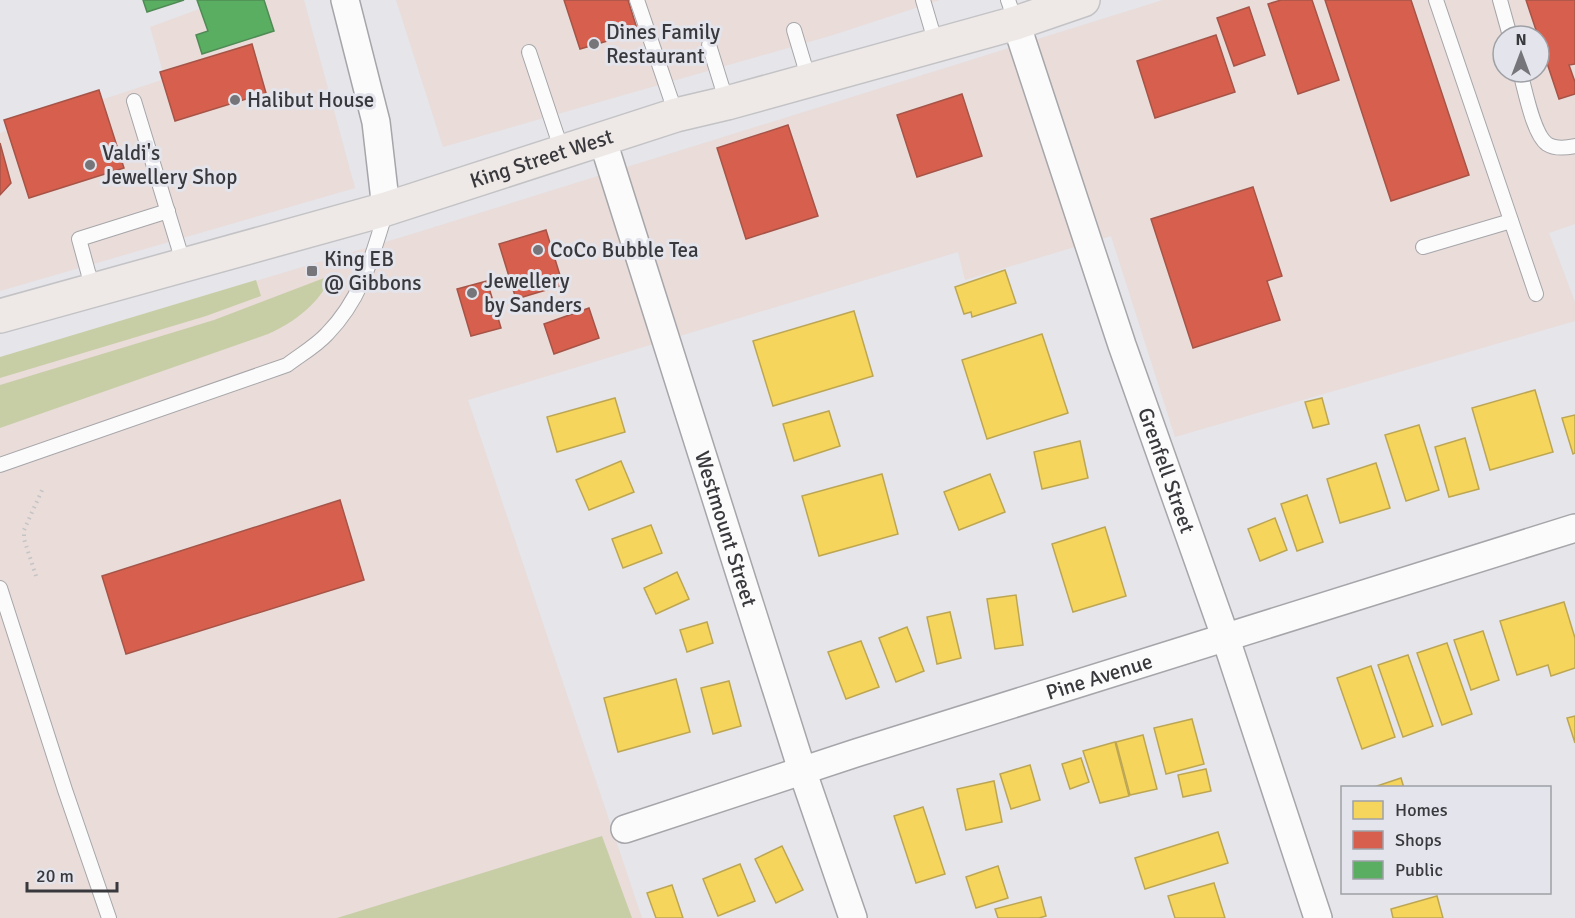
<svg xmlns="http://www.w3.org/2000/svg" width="1575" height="918" viewBox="0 0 1575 918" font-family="Signika,sans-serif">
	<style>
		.commercial { fill: #e9dcd9; fill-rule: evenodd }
		.green { fill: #c7cea6 }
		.homes { fill: #f6d55c; stroke: #bda653; stroke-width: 1.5 }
		.shops { fill: #d6604d; stroke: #a75448; stroke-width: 1.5 }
		.public { fill: #5aae61; stroke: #508b56; stroke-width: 1.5 }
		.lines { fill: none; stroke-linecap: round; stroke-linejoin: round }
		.lane-casing { stroke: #a6a6aa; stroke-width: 16 }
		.street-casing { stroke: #a6a6aa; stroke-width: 30 }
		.primary-casing { stroke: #c3c3c6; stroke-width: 36 }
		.path { stroke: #c4c4c6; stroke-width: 4; stroke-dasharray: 1.5 4.5; stroke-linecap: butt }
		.lane { stroke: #fbfbfc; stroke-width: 14 }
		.street { stroke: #fbfbfc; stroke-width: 27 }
		.primary { stroke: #eee9e7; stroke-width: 33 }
		.poi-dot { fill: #75757a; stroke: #e3e4ec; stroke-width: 2 }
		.labels { text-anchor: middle; stroke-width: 6; stroke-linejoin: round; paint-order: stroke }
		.poi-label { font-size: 21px; fill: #39393d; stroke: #e3e4ec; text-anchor: start }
		.street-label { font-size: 21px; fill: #39393d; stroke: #e3e4ec }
	</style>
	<rect width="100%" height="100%" fill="#e5e5ea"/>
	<g class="commercial">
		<polygon points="224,0 304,0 355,188 0,291 0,133 165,79 150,27"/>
		<polygon points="396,0 940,0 833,35 443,147"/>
		<path d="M1163 0H1575V224L1549 233 1575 302V321L1175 437 1111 236 965 280 958 252 468 400 642 918H0V358L412 234ZM1503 36H1539V72H1503Z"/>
	</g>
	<g class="green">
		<path d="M332 275C320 303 295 322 268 334L0 428V385L214 320Z"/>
		<polygon points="256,280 261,296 206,316 0,378 0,357"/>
		<polygon points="602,836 632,918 337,918"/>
	</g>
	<g class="homes">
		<polygon points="1005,270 1016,303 972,317 971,312 964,314 955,287"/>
		<polygon points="854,311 873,376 773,406 753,341"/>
		<polygon points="1042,334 1068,413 987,439 962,360"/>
		<polygon points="1535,390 1553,452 1490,470 1472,408"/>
		<polygon points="615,398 625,432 557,452 547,417"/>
		<polygon points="1322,398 1329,424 1313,428 1305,402"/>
		<polygon points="829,411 840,446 794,461 783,424"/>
		<polygon points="1575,415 1575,453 1573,454 1562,418"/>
		<polygon points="1419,425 1439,490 1406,501 1385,435"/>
		<polygon points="1465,438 1479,489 1449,497 1435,447"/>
		<polygon points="1080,441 1088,478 1042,489 1034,452"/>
		<polygon points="621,461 634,492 589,510 576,480"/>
		<polygon points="1376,463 1390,508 1340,523 1327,479"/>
		<polygon points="882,474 898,534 819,556 802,496"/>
		<polygon points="990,474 1005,512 959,530 944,492"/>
		<polygon points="1307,495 1323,542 1297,551 1281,504"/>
		<polygon points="1275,518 1287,550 1260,561 1248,529"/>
		<polygon points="651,525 662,553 623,568 612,539"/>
		<polygon points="1105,527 1126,596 1073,612 1052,544"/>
		<polygon points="677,572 689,599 656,614 644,588"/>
		<polygon points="1016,595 1023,645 995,649 987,599"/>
		<polygon points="1564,602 1575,638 1575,668 1551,676 1548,665 1517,675 1500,621"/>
		<polygon points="950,612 961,658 937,664 927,617"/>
		<polygon points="707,622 713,643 687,652 680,630"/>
		<polygon points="907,627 924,671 896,682 879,638"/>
		<polygon points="1483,631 1499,680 1471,690 1454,640"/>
		<polygon points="861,641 879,687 846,699 828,652"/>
		<polygon points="1447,643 1472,714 1442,725 1417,653"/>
		<polygon points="1408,655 1433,726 1403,737 1378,665"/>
		<polygon points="1371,666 1395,737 1362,749 1337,678"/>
		<polygon points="676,679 690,732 618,752 604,698"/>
		<polygon points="729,681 741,726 713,734 701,688"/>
		<polygon points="1575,716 1575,743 1567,718"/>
		<polygon points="1192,719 1204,764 1166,774 1154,728"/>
		<polygon points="1143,735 1157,789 1130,795 1116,742"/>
		<polygon points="1115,742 1129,796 1100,803 1083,751"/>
		<polygon points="1081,758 1089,782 1070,789 1062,764"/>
		<polygon points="1030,765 1040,800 1011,809 1000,774"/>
		<polygon points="1206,769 1211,791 1183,797 1178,775"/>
		<polygon points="1401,778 1404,788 1371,788"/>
		<polygon points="994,781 1002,822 966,830 957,789"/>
		<polygon points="923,807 945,874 916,883 894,816"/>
		<polygon points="1218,832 1228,863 1145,889 1135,858"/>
		<polygon points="782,846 803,890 776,903 755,859"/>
		<polygon points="740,864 755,901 718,916 703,879"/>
		<polygon points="998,866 1008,898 976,908 966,877"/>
		<polygon points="1214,883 1225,918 1175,918 1168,896"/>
		<polygon points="672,885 683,918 656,918 647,893"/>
		<polygon points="1437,896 1443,918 1393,918 1391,909"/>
		<polygon points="1041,897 1046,916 1039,918 998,918 995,909"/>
	</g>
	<g class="shops">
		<polygon points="564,0 628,0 638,32 580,49"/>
		<polygon points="1281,0 1312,0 1339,80 1298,94 1268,4"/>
		<polygon points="1325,0 1411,0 1469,175 1391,201"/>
		<polygon points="1526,0 1575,0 1575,64 1569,65 1575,82 1575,94 1559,99"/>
		<polygon points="1249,7 1265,55 1234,66 1217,18"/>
		<polygon points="1216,35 1235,92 1155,118 1137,61"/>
		<polygon points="252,44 266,93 175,121 160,72"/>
		<polygon points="99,90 124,168 29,198 4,120"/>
		<polygon points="962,94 982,156 917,177 897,115"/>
		<polygon points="788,125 818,216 746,239 717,148"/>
		<polygon points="0,143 11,183 0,195"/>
		<polygon points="1253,187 1282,276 1267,281 1280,320 1193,348 1151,219"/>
		<polygon points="546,230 563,285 516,299 499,244"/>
		<polygon points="487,281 501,328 471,336 457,289"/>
		<polygon points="589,308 599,338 554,354 544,324"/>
		<polygon points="340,500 364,580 126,654 102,576"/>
	</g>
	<g class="public">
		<polygon points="143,0 184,0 147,12"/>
		<polygon points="197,0 264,0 274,31 202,54 196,35 208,31"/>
	</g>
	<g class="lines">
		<defs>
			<g id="lane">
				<polyline points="637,0 676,114"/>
				<polyline points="923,0 936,44"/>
				<polyline points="1008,0 1016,23"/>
				<polyline points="1436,0 1536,294"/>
				<polyline points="1500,0 1510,36"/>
				<polyline points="794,30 809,80"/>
				<polyline points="709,45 727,103"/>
				<polyline points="529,52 562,151"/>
				<path d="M1520 72C1525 89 1533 134 1547 144 1555 149 1566 148 1575 146"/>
				<polyline points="134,101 184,265"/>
				<polyline points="1423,247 1511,221"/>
				<polyline points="93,290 79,239 168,211"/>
				<path d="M0 465 287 365C300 355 316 346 327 334 362 298 372 257 386 211"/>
				<polyline points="0,588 65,790 109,918"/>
			</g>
			<g id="street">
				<polyline points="345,0 376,122 386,209"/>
				<path id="s1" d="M1016 23 1122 345 1225 636 1318 918"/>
				<path id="s2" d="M602 138 802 770 853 918"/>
				<path id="s3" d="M625 829 856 753 1575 528"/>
			</g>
			<g id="primary">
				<path id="s4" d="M0 316 386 209 676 115 727 103 1016 23 1083 0"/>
			</g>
		</defs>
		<use href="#lane" class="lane-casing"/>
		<use href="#street" class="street-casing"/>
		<use href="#primary" class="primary-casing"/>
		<polyline class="path" points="36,576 24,539 24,530 43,488"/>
		<use href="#lane" class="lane"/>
		<use href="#street" class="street"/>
		<use href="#primary" class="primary"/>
	</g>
	<g class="poi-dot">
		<circle cx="594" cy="44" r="6"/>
		<circle cx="235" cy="100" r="6"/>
		<circle cx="90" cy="165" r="6"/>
		<circle cx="538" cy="250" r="6"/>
		<rect x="306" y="265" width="12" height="12" rx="3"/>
		<circle cx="472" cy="293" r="6"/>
	</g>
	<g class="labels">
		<g class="poi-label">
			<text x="606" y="39">Dines Family<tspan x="606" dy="24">Restaurant</tspan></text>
			<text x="247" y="107">Halibut House</text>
			<text x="102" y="160">Valdi's<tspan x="102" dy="24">Jewellery Shop</tspan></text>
			<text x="550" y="257">CoCo Bubble Tea</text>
			<text x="324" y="266">King EB<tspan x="324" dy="24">@ Gibbons</tspan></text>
			<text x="484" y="288">Jewellery<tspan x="484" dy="24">by Sanders</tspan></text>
		</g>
		<g class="street-label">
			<text dy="7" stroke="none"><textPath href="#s4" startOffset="564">King Street West</textPath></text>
			<text dy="7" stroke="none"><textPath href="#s1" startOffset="472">Grenfell Street</textPath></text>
			<text dy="7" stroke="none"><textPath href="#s2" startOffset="410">Westmount Street</textPath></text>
			<text dy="7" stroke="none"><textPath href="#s3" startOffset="498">Pine Avenue</textPath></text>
		</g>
	</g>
	<rect x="1341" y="786" width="210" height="108" fill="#e3e4ec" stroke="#9fa0a6" stroke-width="1.5"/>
	<rect x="1353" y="801" width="30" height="18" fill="#f6d55c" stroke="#9fa0a6" stroke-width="1.5"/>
	<text x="1395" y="816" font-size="18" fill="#39393d">Homes</text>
	<rect x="1353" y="831" width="30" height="18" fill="#d6604d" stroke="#9fa0a6" stroke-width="1.5"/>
	<text x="1395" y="846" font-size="18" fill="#39393d">Shops</text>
	<rect x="1353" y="861" width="30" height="18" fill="#5aae61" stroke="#9fa0a6" stroke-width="1.5"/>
	<text x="1395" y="876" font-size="18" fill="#39393d">Public</text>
	<g transform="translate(1521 54)"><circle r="28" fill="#e3e4ec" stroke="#9fa0a6" stroke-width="1.5"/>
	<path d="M0-4.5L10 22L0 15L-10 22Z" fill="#75757a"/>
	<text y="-9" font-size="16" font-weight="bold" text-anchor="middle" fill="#39393d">N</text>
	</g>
	<path d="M27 882v9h90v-9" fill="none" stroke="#39393d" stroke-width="3"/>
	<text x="36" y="882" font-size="18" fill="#39393d" stroke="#e3e4ec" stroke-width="4.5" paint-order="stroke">20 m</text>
</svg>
